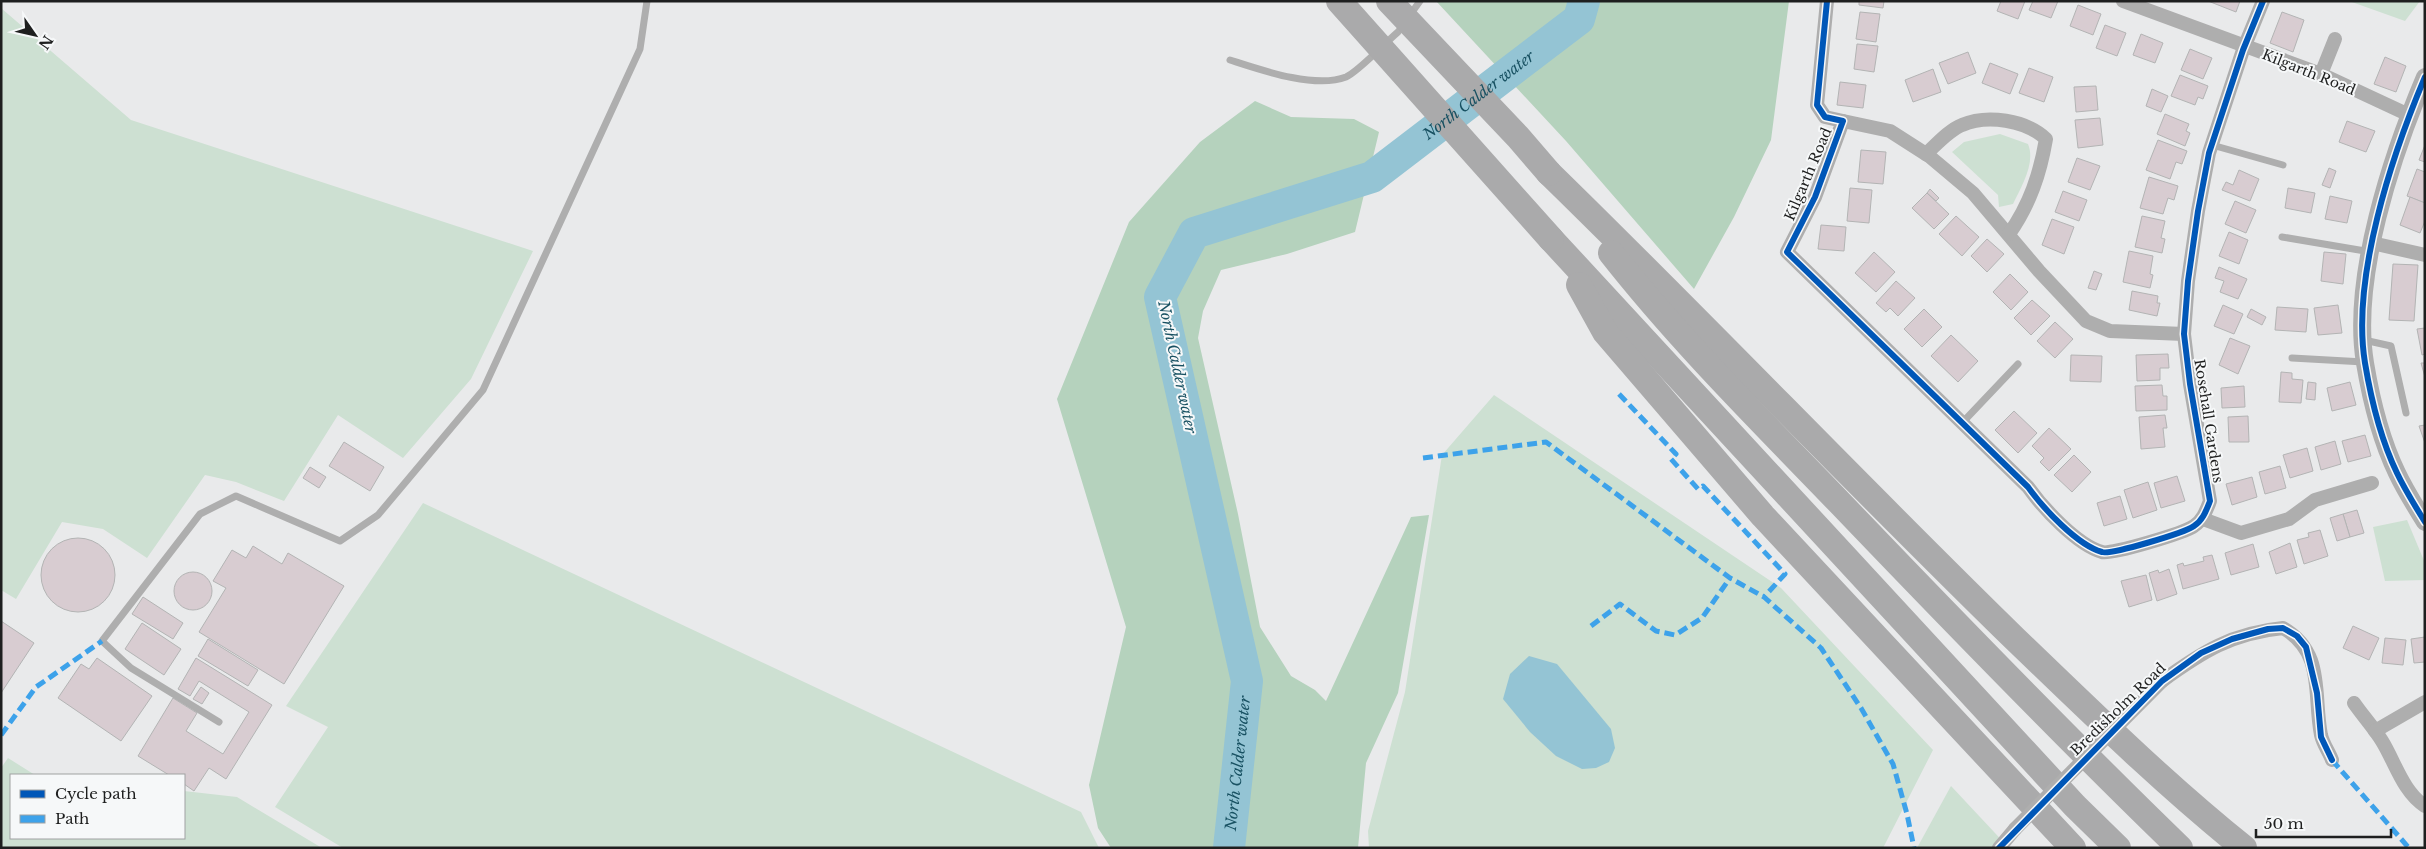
<svg xmlns="http://www.w3.org/2000/svg" width="2426" height="849" viewBox="0 0 2426 849" font-family="'Libre Baskerville',serif">
	<style>
		.green { fill: #cde0d2 }
		.forest { fill: #b5d2bd }
		.water { fill: #94c4d4 }
		.lines { fill: none; stroke-linecap: round; stroke-linejoin: round }
		.river { stroke: #94c4d4; stroke-width: 32 }
		.building { fill: #d8ccd1; stroke: #b3b4b4 }
		.service { stroke: #aeaeae; stroke-width: 7 }
		.minor { stroke: #aeaeae; stroke-width: 14 }
		.tertiary { stroke: #aeaeae; stroke-width: 18 }
		.motorway { stroke: #aaaaab; stroke-width: 26 }
		.minor-bridge { stroke: #aeaeae; stroke-width: 14 }
		.motorway-bridge { stroke: #aaaaab; stroke-width: 26 }
		.quiet { stroke: #3da2ea; stroke-width: 5; stroke-dasharray: 10 5; stroke-linecap: butt }
		.cycleway-casing { stroke: #f6f8f9; stroke-width: 9 }
		.cycleway { stroke: #0057b8; stroke-width: 6 }
		.labels { text-anchor: middle; stroke-width: 4; stroke-linejoin: round; paint-order: stroke }
		.street-label { font-size: 14px; fill: #1e1f1f; stroke: #f6f8f9 }
		.water-label { font-size: 15px; font-style: italic; fill: #185162; stroke: #f6f8f9 }
	</style>
	<rect width="100%" height="100%" fill="#e9eaeb"/>
	<g class="green">
		<polygon points="2349,1 2420,1 2405,21"/>
		<polygon points="1,8 131,120 533,251 471,379 403,458 338,415 284,501 236,482 205,475 147,558 103,529 62,522 16,599 1,590"/>
		<path d="M2000 134 2028 144C2036 163 2021 187 2013 204L1999 207 1998 195 1952 152 1964 142Z"/>
		<polygon points="1494,395 1781,588 1933,750 1883,848 1369,848 1368,831 1405,692 1442,455"/>
		<polygon points="423,503 1081,812 1099,848 343,848 275,807 328,727 286,706"/>
		<polygon points="2407,520 2425,563 2425,580 2385,581 2373,527"/>
		<polygon points="8,758 35,775 11,775 11,838 184,838 184,791 237,797 322,848 1,848 1,768"/>
		<polygon points="1951,786 2009,848 1917,848"/>
	</g>
	<g class="forest">
		<polygon points="1436,1 1789,1 1771,140 1734,217 1694,289 1566,141"/>
		<polygon points="1255,101 1291,117 1354,119 1379,132 1355,232 1287,254 1221,270 1203,311 1198,338 1238,514 1260,627 1291,676 1315,690 1326,701 1411,517 1429,515 1398,693 1366,763 1358,848 1111,848 1098,828 1089,785 1126,627 1057,399 1129,222 1200,142"/>
	</g>
	<polygon class="water" points="1529,656 1557,664 1611,729 1615,748 1609,762 1596,768 1582,769 1556,756 1530,732 1503,699 1510,674"/>
	<g class="lines">
		<path class="river" id="s1" d="M1229 848 1247 681 1160 297 1194 233 1372 177 1579 19 1584 1"/>
	</g>
	<g class="building">
		<polygon points="1859,1 1884,1 1883,8 1859,5"/>
		<polygon points="2001,1 2025,1 2018,19 1997,11"/>
		<polygon points="2033,1 2058,1 2051,18 2029,10"/>
		<polygon points="2208,1 2240,1 2236,12"/>
		<polygon points="2078,5 2101,14 2093,35 2070,26"/>
		<polygon points="1860,12 1880,14 1876,42 1856,39"/>
		<polygon points="2282,12 2304,20 2293,52 2270,43"/>
		<polygon points="2105,25 2126,33 2117,56 2096,48"/>
		<polygon points="2141,34 2163,43 2155,63 2133,55"/>
		<polygon points="1857,44 1878,46 1874,72 1854,69"/>
		<polygon points="2190,49 2212,58 2203,79 2181,70"/>
		<polygon points="1968,52 1976,73 1948,84 1939,63"/>
		<polygon points="2385,57 2406,66 2396,92 2374,84"/>
		<polygon points="1990,63 2018,74 2010,94 1982,83"/>
		<polygon points="2029,68 2053,77 2044,102 2019,93"/>
		<polygon points="1933,69 1941,92 1913,102 1905,80"/>
		<polygon points="2180,75 2208,86 2203,99 2198,97 2195,105 2171,96"/>
		<polygon points="1840,82 1866,85 1863,108 1837,105"/>
		<polygon points="2096,86 2098,110 2076,112 2074,87"/>
		<polygon points="2152,89 2168,96 2161,112 2146,106"/>
		<polygon points="2165,114 2189,124 2186,131 2190,133 2185,146 2157,134"/>
		<polygon points="2100,118 2103,145 2078,148 2075,120"/>
		<polygon points="2347,121 2375,131 2366,152 2339,142"/>
		<polygon points="2158,140 2187,151 2182,164 2176,162 2170,179 2146,170"/>
		<polygon points="2425,145 2425,162 2419,160"/>
		<polygon points="1861,150 1886,152 1883,184 1858,182"/>
		<polygon points="2077,158 2100,166 2090,190 2068,182"/>
		<polygon points="2329,168 2336,171 2330,188 2322,185"/>
		<polygon points="2417,169 2425,172 2425,203 2407,196"/>
		<polygon points="2239,170 2259,179 2250,201 2222,190 2226,182 2233,185"/>
		<polygon points="2149,177 2178,186 2174,200 2168,198 2163,214 2140,208"/>
		<polygon points="1850,188 1872,190 1869,223 1847,221"/>
		<polygon points="2288,188 2315,193 2311,213 2285,208"/>
		<polygon points="1930,189 1939,198 1936,201 1927,193"/>
		<polygon points="2063,191 2087,200 2079,221 2055,212"/>
		<polygon points="1927,193 1949,214 1934,229 1912,208"/>
		<polygon points="2330,196 2352,201 2347,223 2325,219"/>
		<polygon points="2410,197 2425,203 2425,221 2420,233 2400,225"/>
		<polygon points="2235,201 2256,210 2246,233 2225,224"/>
		<polygon points="1956,216 1979,237 1962,256 1939,234"/>
		<polygon points="2142,216 2165,221 2161,238 2165,239 2162,253 2135,247"/>
		<polygon points="2052,219 2074,227 2064,254 2042,245"/>
		<polygon points="1821,225 1846,227 1844,251 1818,249"/>
		<polygon points="2229,232 2248,240 2239,264 2219,256"/>
		<polygon points="1987,239 2004,254 1987,272 1971,256"/>
		<polygon points="2129,251 2153,256 2150,274 2153,275 2150,288 2123,282"/>
		<polygon points="1874,252 1895,272 1876,292 1855,273"/>
		<polygon points="2324,252 2346,254 2343,284 2321,281"/>
		<polygon points="2393,264 2418,265 2414,321 2389,320"/>
		<polygon points="2219,267 2247,279 2238,299 2220,292 2224,281 2215,278"/>
		<polygon points="2094,271 2102,274 2096,290 2088,288"/>
		<polygon points="2010,274 2028,292 2011,310 1993,292"/>
		<polygon points="1896,281 1915,298 1898,316 1890,308 1886,312 1876,303"/>
		<polygon points="2132,291 2158,296 2157,303 2160,303 2157,316 2129,310"/>
		<polygon points="2032,300 2050,316 2031,335 2014,318"/>
		<polygon points="2223,305 2243,314 2234,334 2214,326"/>
		<polygon points="2338,305 2342,333 2318,335 2314,308"/>
		<polygon points="2277,307 2308,309 2306,332 2275,330"/>
		<polygon points="1924,309 1942,327 1922,347 1904,329"/>
		<polygon points="2251,309 2266,317 2262,325 2247,317"/>
		<polygon points="2055,322 2073,339 2055,358 2037,341"/>
		<polygon points="2425,328 2425,354 2422,355 2417,329"/>
		<polygon points="1951,335 1978,361 1958,382 1931,356"/>
		<polygon points="2230,338 2250,346 2238,374 2219,365"/>
		<polygon points="2168,354 2169,368 2160,368 2160,380 2137,381 2136,355"/>
		<polygon points="2071,355 2102,356 2101,382 2070,381"/>
		<polygon points="2421,363 2425,363 2425,377"/>
		<polygon points="2281,372 2292,373 2292,379 2303,380 2301,403 2279,402"/>
		<polygon points="2308,382 2316,383 2315,400 2306,399"/>
		<polygon points="2350,382 2356,405 2332,411 2327,388"/>
		<polygon points="2162,385 2163,396 2167,396 2167,410 2136,411 2135,386"/>
		<polygon points="2244,386 2245,407 2222,408 2221,388"/>
		<polygon points="2014,411 2037,433 2018,453 1995,430"/>
		<polygon points="2165,415 2167,428 2163,428 2165,447 2141,449 2139,417"/>
		<polygon points="2248,416 2249,442 2229,442 2228,417"/>
		<polygon points="2425,425 2425,443 2419,426"/>
		<polygon points="2049,428 2071,449 2049,471 2040,462 2044,458 2032,446"/>
		<polygon points="2365,435 2371,456 2348,462 2342,441"/>
		<polygon points="2335,441 2341,464 2321,470 2315,447"/>
		<polygon points="344,442 384,467 370,491 329,466"/>
		<polygon points="2307,448 2313,471 2290,478 2283,455"/>
		<polygon points="2074,455 2091,472 2072,492 2054,475"/>
		<polygon points="2280,466 2286,488 2265,494 2259,472"/>
		<polygon points="310,467 326,477 319,488 303,478"/>
		<polygon points="2177,476 2185,501 2161,508 2154,483"/>
		<polygon points="2252,477 2257,497 2232,505 2226,484"/>
		<polygon points="2148,482 2157,510 2133,518 2124,490"/>
		<polygon points="2120,496 2127,519 2104,526 2097,503"/>
		<polygon points="2357,510 2364,533 2350,537 2343,514"/>
		<polygon points="2343,514 2350,537 2337,541 2330,518"/>
		<polygon points="2320,530 2328,556 2304,564 2297,540 2309,537 2308,533"/>
		<circle cx="78" cy="575" r="37"/>
		<polygon points="2290,543 2297,567 2276,574 2269,552"/>
		<polygon points="2253,544 2259,567 2231,575 2225,553"/>
		<polygon points="253,546 282,564 288,553 344,586 284,684 199,632 226,588 213,581 232,550 246,558"/>
		<polygon points="2212,555 2219,579 2183,589 2177,565 2183,563 2184,566 2204,561 2203,557"/>
		<polygon points="2169,569 2177,594 2157,601 2149,573 2158,570 2159,573"/>
		<circle cx="193" cy="591" r="19"/>
		<polygon points="2146,575 2152,600 2129,607 2121,581"/>
		<polygon points="143,597 183,623 173,639 132,614"/>
		<polygon points="1,621 34,643 1,693"/>
		<polygon points="142,623 181,649 164,675 125,649"/>
		<polygon points="2353,626 2379,638 2369,660 2343,648"/>
		<polygon points="2425,637 2425,662 2414,663 2411,639"/>
		<polygon points="2385,638 2406,640 2403,665 2382,663"/>
		<polygon points="208,639 258,670 248,686 198,656"/>
		<polygon points="97,658 152,696 121,741 58,698 81,664 89,669"/>
		<polygon points="196,658 272,705 226,779 209,768 194,791 184,784 184,775 169,775 138,756 173,698 197,713 186,731 223,754 249,712 199,681 190,696 178,689"/>
		<polygon points="201,687 209,693 202,704 193,699"/>
	</g>
	<g class="lines">
		<g class="service">
			<polyline points="1410,15 1420,1"/>
			<path d="M1230 60C1261 70 1315 89 1346 77 1358 72 1386 42 1398 32L1404 24"/>
			<polyline points="2212,145 2283,165"/>
			<polyline points="2282,237 2371,252"/>
			<polyline points="2364,340 2391,346 2406,413"/>
			<polyline points="2292,358 2364,362"/>
			<polyline points="1962,423 2018,364"/>
			<polyline points="219,722 131,668 102,641 200,514 236,496 340,541 378,515 483,390 640,49 647,1"/>
		</g>
		<g class="minor">
			<path d="M1827 1 1817 105 1825 117 1843 121 1815 197 1787 252 2028 487C2043 508 2077 545 2102 552 2111 555 2184 533 2194 526 2203 520 2206 511 2210 501L2190 384 2184 334 2188 281 2198 211 2209 153 2243 50 2263 1"/>
			<polyline points="2123,1 2321,74 2409,115"/>
			<polyline points="2321,74 2335,39"/>
			<polyline points="1843,121 1890,131 1929,156 1973,193 2039,271 2086,321 2110,331 2184,334"/>
			<path d="M1926 154C1936 145 1949 130 1962 125 1987 114 2026 120 2046 139 2040 174 2030 204 2009 234"/>
			<polyline points="2372,243 2425,255"/>
			<polyline points="2203,519 2241,533 2289,519 2315,500 2372,483"/>
			<path d="M2162 681C2202 652 2232 633 2283 628 2325 652 2313 694 2321 735 2323 744 2329 752 2332 760"/>
			<path d="M2354 703C2363 716 2374 728 2382 741 2395 762 2403 792 2425 806"/>
			<polyline points="2375,731 2425,702"/>
			<polyline points="1999,848 2015,829"/>
		</g>
		<path class="tertiary" d="M2425 77C2392 155 2351 278 2365 363 2371 399 2381 440 2397 473 2405 490 2415 506 2425 522"/>
		<g class="motorway">
			<path d="M1549 173C1706 326 1857 485 2014 638 2089 710 2163 783 2244 848"/>
			<polyline points="1551,239 2075,806 2118,848"/>
			<path d="M1611 253C1681 342 1762 422 1840 503 1951 619 2064 736 2180 848"/>
			<polyline points="1579,285 1605,332 1763,516 2073,848"/>
		</g>
		<polyline class="minor-bridge" points="2015,829 2162,681"/>
		<g class="motorway-bridge">
			<polyline points="1339,1 1551,239"/>
			<polyline points="1389,1 1518,137 1549,173"/>
		</g>
		<g class="quiet">
			<polyline points="1619,394 1676,454 1671,459 1698,489 1703,486 1785,574 1764,597"/>
			<polyline points="1423,458 1546,442 1730,578 1764,597 1821,648 1861,708 1893,764 1907,814 1914,848"/>
			<polyline points="1591,626 1620,604 1656,631 1675,635 1702,618 1730,578"/>
			<polyline points="1,735 36,687 102,641"/>
			<polyline points="2332,760 2409,848"/>
		</g>
		<defs>
			<g id="cycleway">
				<path d="M1827 1 1817 105 1825 117 1843 121 1815 197 1787 252 2028 487C2043 508 2077 545 2102 552 2111 555 2184 533 2194 526 2203 520 2206 511 2210 501L2190 384 2184 334 2188 281 2198 211 2209 153 2243 50 2263 1"/>
				<path d="M2425 77C2392 155 2351 278 2365 363 2371 399 2381 440 2397 473 2405 490 2415 506 2425 522"/>
				<polyline points="1999,848 2162,681 2201,653 2232,639 2268,629 2283,628 2297,636 2306,647 2317,693 2321,737 2332,760"/>
			</g>
		</defs>
		<use href="#cycleway" class="cycleway-casing"/>
		<use href="#cycleway" class="cycleway"/>
	</g>
	<g class="labels">
		<g class="street-label">
			<text transform="translate(2309 72) rotate(22)" y="5">Kilgarth Road</text>
			<text transform="translate(1808 174) rotate(-67)" y="5">Kilgarth Road</text>
			<text transform="translate(2209 421) rotate(81)" y="5">Rosehall Gardens</text>
			<text transform="translate(2118 709) rotate(-44)" y="5">Bredisholm Road</text>
		</g>
		<g class="water-label">
			<text dy="5" stroke="none"><textPath href="#s1" startOffset="955">North Calder water</textPath></text>
			<text transform="translate(1177 367) rotate(78)" y="5">North Calder water</text>
			<text dy="5" stroke="none"><textPath href="#s1" startOffset="85">North Calder water</textPath></text>
		</g>
	</g>
	<rect width="2426" height="849" fill="none" stroke="#1e1f1f" stroke-width="5"/>
	<rect x="10" y="774" width="175" height="65" fill="#f6f8f9" stroke="#a0a1a2"/>
	<rect x="20" y="790" width="25" height="8" fill="#0057b8" stroke="#a0a1a2"/>
	<text x="55" y="799" font-size="15" fill="#1e1f1f">Cycle path</text>
	<rect x="20" y="815" width="25" height="8" fill="#3da2ea" stroke="#a0a1a2"/>
	<text x="55" y="824" font-size="15" fill="#1e1f1f">Path</text>
	<g transform="translate(35 35) rotate(124)" stroke="#f6f8f9" stroke-width="4" paint-order="stroke">
	<path d="M0-4L9 19L0 12L-9 19Z" fill="#1e1f1f"/>
	<text y="-8" font-size="14" font-weight="bold" text-anchor="middle" fill="#1e1f1f">N</text>
	</g>
	<path d="M2256 829v8h135v-8" fill="none" stroke="#1e1f1f" stroke-width="2.5"/>
	<text x="2264" y="829" font-size="15" fill="#1e1f1f" stroke="#f6f8f9" stroke-width="4" paint-order="stroke">50 m</text>
</svg>
